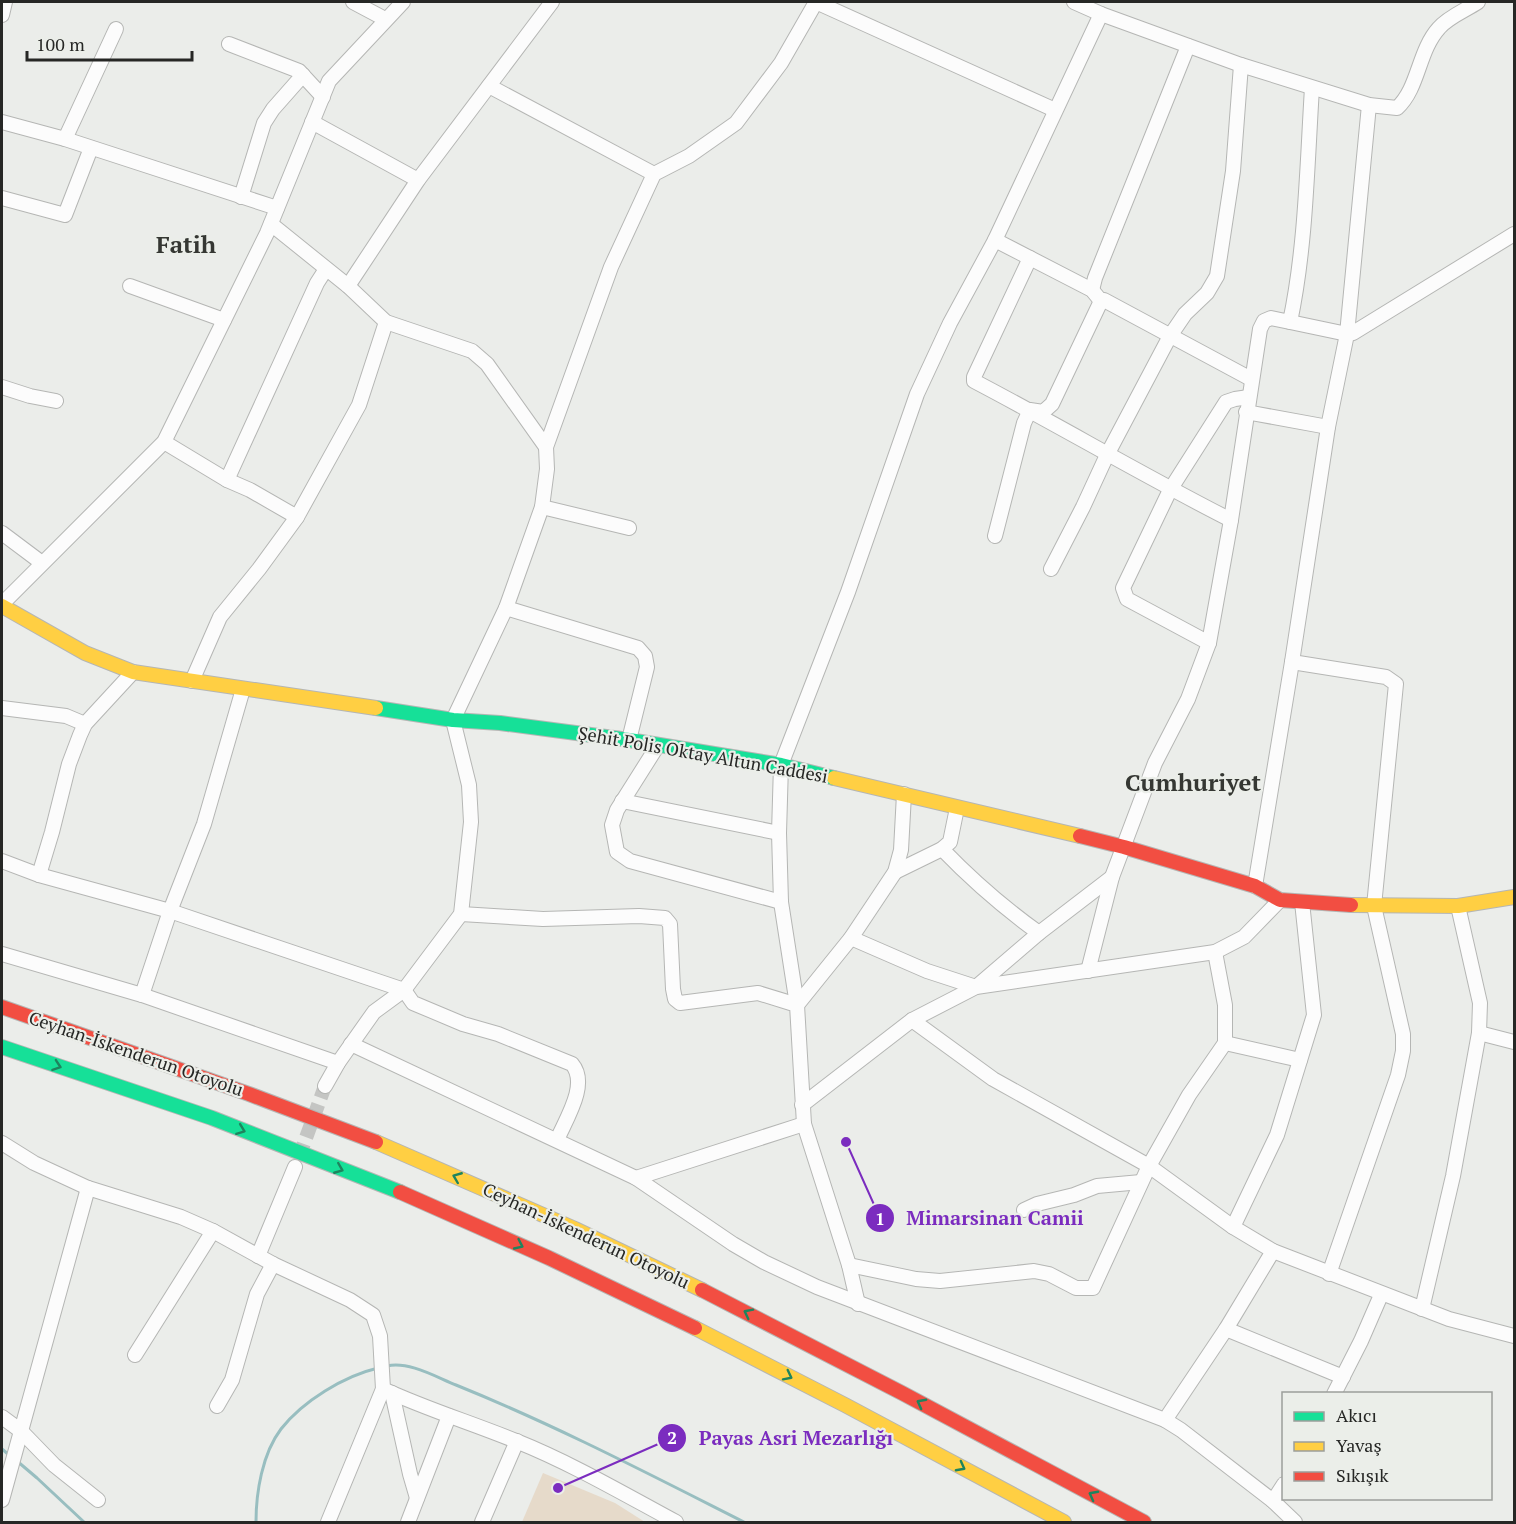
<svg xmlns="http://www.w3.org/2000/svg" width="1516" height="1524" viewBox="0 0 1516 1524" font-family="'PT Serif',serif">
	<style>
		.green { fill: #e6daca }
		.lines { fill: none; stroke-linecap: round; stroke-linejoin: round }
		.stream { stroke: #98bec0; stroke-width: 3 }
		.street-tunnel { stroke: #c4c5c3; stroke-width: 14; stroke-dasharray: 14 7; stroke-linecap: butt }
		.street-casing { stroke: #b5b6b4; stroke-width: 16 }
		.fast-casing { stroke: #b5b6b4; stroke-width: 16 }
		.slow-casing { stroke: #b5b6b4; stroke-width: 16 }
		.jam-casing { stroke: #b5b6b4; stroke-width: 16 }
		.street { stroke: #fcfcfc; stroke-width: 14 }
		.fast { stroke: #16e098; stroke-width: 14 }
		.slow { stroke: #ffcf43; stroke-width: 14 }
		.jam { stroke: #f24e42; stroke-width: 14 }
		.oneway { stroke: #1e845e }
		.labels { text-anchor: middle; stroke-width: 4.5; stroke-linejoin: round; paint-order: stroke }
		.street-label { font-size: 18px; fill: #262725; stroke: #ebeee9 }
		.district-label { font-size: 24px; font-weight: bold; fill: #353733; stroke: #ebeee9 }
		.leader { fill: none; stroke: #7b2cbf; stroke-width: 2 }
		.callout-dot { fill: #7b2cbf; stroke: #ebeee9; stroke-width: 2 }
		.mark-label { font-size: 18px; text-anchor: middle; font-weight: bold; fill: #fff }
		.callout-label { font-size: 20px; text-anchor: middle; font-weight: bold; fill: #7b2cbf; stroke: #ebeee9; stroke-width: 4.5; stroke-linejoin: round; paint-order: stroke }
	</style>
	<rect width="100%" height="100%" fill="#ebedea"/>
	<polygon class="green" points="543,1473 615,1503 645,1522 522,1522"/>
	<g class="lines">
		<g class="stream">
			<path d="M387 1366C409 1361 436 1377 456 1385 555 1425 649 1474 744 1522"/>
			<polyline points="2,1449 9,1455"/>
			<polyline points="17,1461 37,1478 84,1522"/>
			<path d="M256 1522C256 1493 262 1454 281 1429 303 1401 344 1376 378 1368"/>
		</g>
		<polyline class="street-tunnel" points="299,1157 325,1086"/>
		<defs>
			<g id="street">
				<polyline points="353,2 385,19"/>
				<polyline points="816,2 1055,110"/>
				<polyline points="1074,2 1101,14 1241,65"/>
				<polyline points="2,15 5,2"/>
				<polyline points="229,44 299,71 323,97"/>
				<polyline points="489,86 654,174"/>
				<polyline points="2,122 65,139 277,208"/>
				<polyline points="312,122 418,180"/>
				<polyline points="65,139 116,29"/>
				<polyline points="241,197 264,123 273,109 303,75"/>
				<polyline points="2,198 65,215 91,148"/>
				<polyline points="271,224 348,286 386,322 472,351 487,364 546,447"/>
				<polyline points="995,240 1092,290 1101,301 1104,300 1251,379"/>
				<path d="M1030 258 974 377V381C1060 426 1144 476 1231 520"/>
				<polyline points="130,286 224,320"/>
				<polyline points="348,286 418,180 552,2"/>
				<polyline points="1092,290 1095,278 1188,46"/>
				<polyline points="1290,322 1347,334 1353,333 1514,234"/>
				<polyline points="2,387 30,396 56,401"/>
				<polyline points="1246,412 1328,427"/>
				<polyline points="164,442 227,480 250,490 297,517 359,405 386,322"/>
				<polyline points="227,480 317,283 326,269"/>
				<polyline points="542,507 629,528"/>
				<polyline points="2,533 42,563"/>
				<polyline points="995,536 1024,423 1030,410 1043,412 1052,404 1101,301"/>
				<path d="M1051 569 1083 507 1107 455 1170 336 1185 314 1207 293 1217 276 1233 171 1241 65 1369 105 1397 108C1419 88 1418 51 1439 28 1448 17 1466 10 1478 2"/>
				<polyline points="2,604 164,442 267,233 329,81 403,2"/>
				<polyline points="506,608 638,648 645,656 647,667 629,740"/>
				<polyline points="1209,643 1127,599 1123,588 1170,490 1226,402 1235,399 1249,397"/>
				<polyline points="1292,662 1386,677 1396,684 1374,906 1403,1034 1403,1051 1398,1075 1329,1274"/>
				<polyline points="192,681 220,617 259,569 297,517"/>
				<polyline points="2,708 66,716 85,724"/>
				<polyline points="658,745 617,810 612,825 617,852 630,861 781,902"/>
				<polyline points="622,801 779,833"/>
				<path d="M942 849C972 880 1004 908 1039 933"/>
				<path d="M2 861 39 875 170 911 404 990 413 1003 463 1024 498 1034 572 1064C589 1084 566 1119 557 1140"/>
				<polyline points="895,872 942,849 950,842 957,808"/>
				<polyline points="39,875 52,832 69,764 80,735 85,724 133,672"/>
				<polyline points="1255,886 1292,662 1328,427 1347,334 1369,105"/>
				<polyline points="461,914 543,919 639,916 665,918 670,924 673,989 675,999 680,1003 758,993 797,1005 804,1124 849,1265 858,1304"/>
				<polyline points="851,938 927,971 976,987 1039,933 1112,877"/>
				<polyline points="2,954 142,995 338,1063"/>
				<path d="M1088 971 1112 877 1155 763 1188 699 1209 643 1231 520 1260 329 1264 321 1271 318 1290 322C1306 246 1307 166 1312 88"/>
				<polyline points="142,995 170,911 204,824 243,689"/>
				<polyline points="797,1005 781,902 779,833 781,765 848,592 917,394 950,323 995,240 1101,14"/>
				<polyline points="797,1005 851,938 895,872 901,850 904,794"/>
				<polyline points="912,1020 993,1079 1149,1166 1233,1227 1273,1251 1449,1319 1514,1336"/>
				<polyline points="1479,1033 1514,1042"/>
				<polyline points="1225,1043 1300,1060"/>
				<polyline points="351,1044 636,1178 733,1244 764,1262 817,1287 1165,1420 1226,1329 1273,1251"/>
				<polyline points="325,1086 338,1063 374,1012 404,990 461,914 471,822 469,785 453,720 506,608 542,507 547,469 546,447 611,267 654,174 689,156 736,123 781,63 816,2"/>
				<polyline points="802,1105 912,1020 976,987 1215,952 1244,937 1280,900"/>
				<path d="M2 1143 34 1163 88 1188 181 1217 213 1231 273 1264 350 1300 373 1315 380 1336 383 1389C426 1409 472 1423 516 1441 571 1463 624 1494 676 1522"/>
				<polyline points="636,1178 804,1124"/>
				<polyline points="1024,1210 1037,1204 1074,1195 1097,1186 1141,1182"/>
				<polyline points="1233,1227 1277,1135 1314,1015 1302,902"/>
				<polyline points="258,1256 295,1167"/>
				<polyline points="849,1265 916,1279 940,1281 1034,1271 1049,1274 1076,1288 1093,1288 1149,1166 1189,1095 1225,1043 1225,1005 1215,952"/>
				<polyline points="1422,1309 1453,1176 1479,1033 1480,1003 1458,906"/>
				<polyline points="1226,1329 1343,1377"/>
				<polyline points="135,1355 213,1231"/>
				<polyline points="392,1393 410,1474 417,1498"/>
				<polyline points="1334,1394 1361,1341 1381,1295"/>
				<polyline points="217,1406 232,1380 257,1294 273,1264"/>
				<polyline points="2,1417 21,1431 54,1465 98,1500"/>
				<polyline points="1165,1420 1181,1430 1273,1501 1295,1522"/>
				<polyline points="2,1500 88,1188"/>
				<polyline points="1273,1501 1284,1484"/>
				<polyline points="328,1522 383,1389"/>
				<polyline points="408,1522 449,1416"/>
				<polyline points="482,1522 517,1441"/>
			</g>
			<g id="fast">
				<polyline points="376,708 453,720 500,723 629,740 781,765 834,778"/>
				<polyline points="2,1047 212,1118 400,1192"/>
			</g>
			<g id="slow">
				<polyline points="2,606 85,653 133,672 376,708"/>
				<polyline points="834,778 1080,836"/>
				<polyline points="1351,905 1458,906 1514,897"/>
				<polyline points="376,1142 575,1229 702,1290"/>
				<polyline points="695,1328 845,1405 1064,1522"/>
			</g>
			<g id="jam">
				<polyline points="1080,836 1124,847 1255,886 1280,900 1351,905"/>
				<polyline points="2,1007 249,1094 376,1142"/>
				<polyline points="400,1192 549,1258 695,1328"/>
				<polyline points="702,1290 902,1393 1144,1522"/>
			</g>
		</defs>
		<use href="#street" class="street-casing"/>
		<use href="#fast" class="fast-casing"/>
		<use href="#slow" class="slow-casing"/>
		<use href="#jam" class="jam-casing"/>
		<use href="#street" class="street"/>
		<use href="#fast" class="fast"/>
		<use href="#slow" class="slow"/>
		<use href="#jam" class="jam"/>
	</g>
	<defs><path id="oneway-chevron" d="M-2-3.5L2.5 0L-2 3.5" fill="none" stroke-width="1.6" stroke-linecap="round" stroke-linejoin="round" transform="scale(1.5)"/></defs>
	<g class="oneway">
		<use href="#oneway-chevron" transform="translate(57 1066) rotate(19)"/>
		<use href="#oneway-chevron" transform="translate(241 1130) rotate(21)"/>
		<use href="#oneway-chevron" transform="translate(339 1169) rotate(22)"/>
		<use href="#oneway-chevron" transform="translate(457 1177) rotate(-158)"/>
		<use href="#oneway-chevron" transform="translate(519 1245) rotate(25)"/>
		<use href="#oneway-chevron" transform="translate(748 1313) rotate(-153)"/>
		<use href="#oneway-chevron" transform="translate(788 1376) rotate(27)"/>
		<use href="#oneway-chevron" transform="translate(921 1403) rotate(-152)"/>
		<use href="#oneway-chevron" transform="translate(961 1467) rotate(28)"/>
		<use href="#oneway-chevron" transform="translate(1093 1495) rotate(-152)"/>
	</g>
	<g class="labels">
		<g class="street-label">
			<text transform="translate(703 755) rotate(10)" y="6">Şehit Polis Oktay Altun Caddesi</text>
			<text transform="translate(136 1054) rotate(19)" y="6">Ceyhan-İskenderun Otoyolu</text>
			<text transform="translate(586 1236) rotate(25)" y="6">Ceyhan-İskenderun Otoyolu</text>
		</g>
		<g class="district-label">
			<text x="186" y="253">Fatih</text>
			<text x="1193" y="791">Cumhuriyet</text>
		</g>
	</g>
	<path class="leader" d="M846 1142L880 1218M558 1488L672 1438"/>
	<g class="callout-dot">
		<circle cx="846" cy="1142" r="6"/>
		<circle cx="558" cy="1488" r="6"/>
		<circle cx="880" cy="1218" r="15"/>
		<circle cx="672" cy="1438" r="15"/>
	</g>
	<g class="mark-label">
		<text x="880" y="1225">1</text>
		<text x="672" y="1444">2</text>
	</g>
	<g class="callout-label">
		<text x="995" y="1225">Mimarsinan Camii</text>
		<text x="796" y="1445">Payas Asri Mezarlığı</text>
	</g>
	<rect width="1516" height="1524" fill="none" stroke="#262725" stroke-width="6"/>
	<rect x="1282" y="1392" width="210" height="108" fill="#ebeee9" stroke="#9c9e9b" stroke-width="1.5"/>
	<rect x="1294" y="1412" width="30" height="9" fill="#16e098" stroke="#9c9e9b" stroke-width="1.5"/>
	<text x="1336" y="1422" font-size="18" fill="#262725">Akıcı</text>
	<rect x="1294" y="1442" width="30" height="9" fill="#ffcf43" stroke="#9c9e9b" stroke-width="1.5"/>
	<text x="1336" y="1452" font-size="18" fill="#262725">Yavaş</text>
	<rect x="1294" y="1472" width="30" height="9" fill="#f24e42" stroke="#9c9e9b" stroke-width="1.5"/>
	<text x="1336" y="1482" font-size="18" fill="#262725">Sıkışık</text>
	<path d="M27 51v9h165v-9" fill="none" stroke="#262725" stroke-width="3"/>
	<text x="36" y="51" font-size="18" fill="#262725" stroke="#ebeee9" stroke-width="4.5" paint-order="stroke">100 m</text>
</svg>
